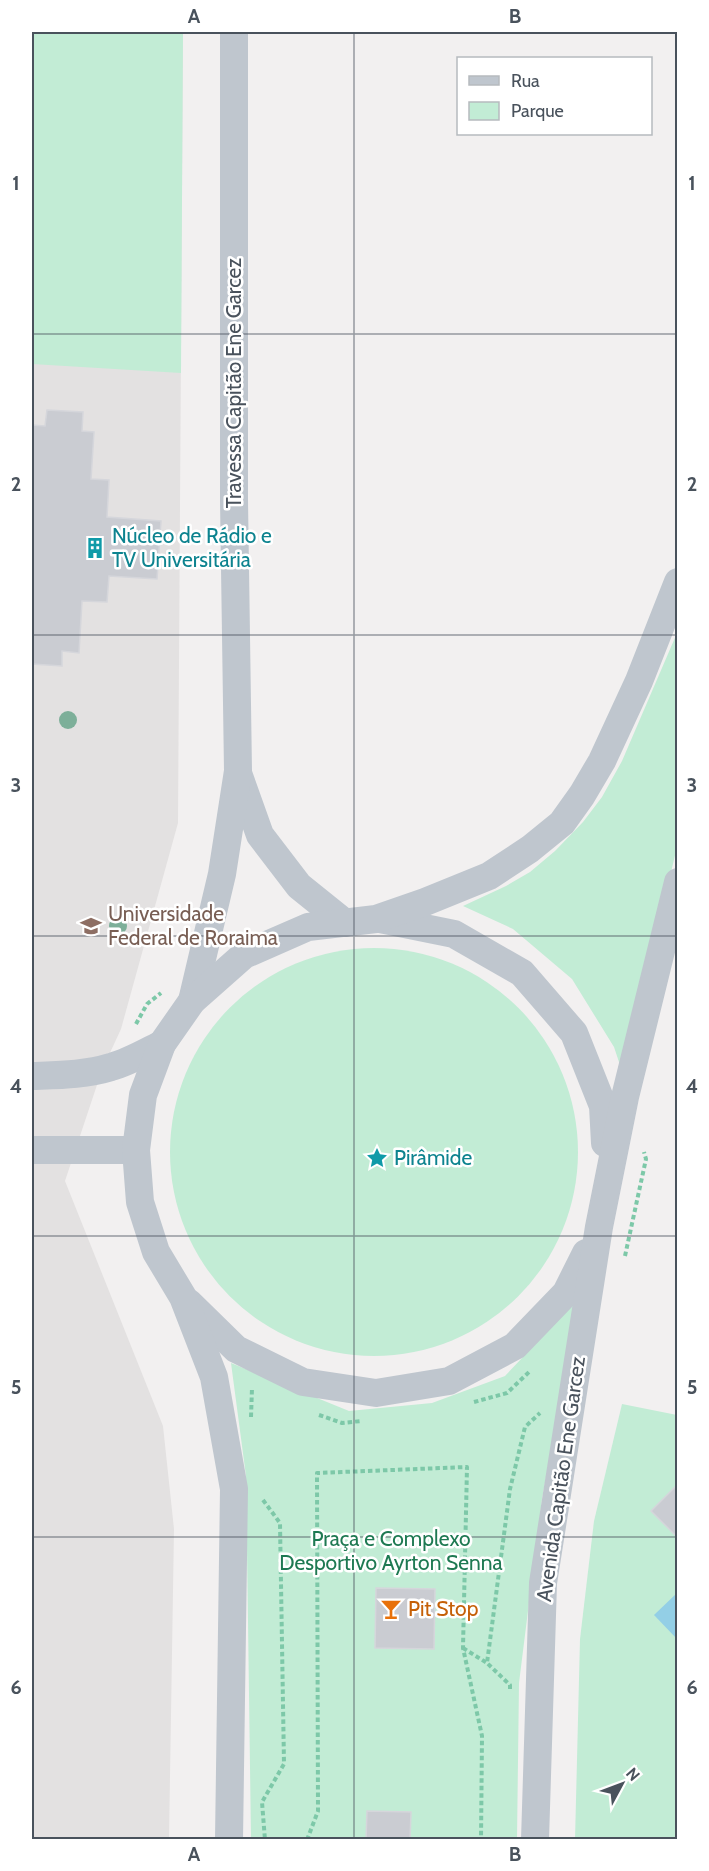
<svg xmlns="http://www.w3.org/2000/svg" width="709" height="1871" viewBox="0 0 709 1871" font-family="Cabin,sans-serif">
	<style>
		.education { fill: #e3e1e1 }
		.green { fill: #c2ecd5 }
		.water { fill: #93cfe6 }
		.building { fill: #caccd2; stroke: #d5d6db; stroke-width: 1.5 }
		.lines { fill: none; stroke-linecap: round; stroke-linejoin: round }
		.path { stroke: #7dc8a8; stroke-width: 4; stroke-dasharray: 4.5 3; stroke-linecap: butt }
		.minor { stroke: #bfc6ce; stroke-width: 28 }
		.tree { fill: #7daf99 }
		.grid { fill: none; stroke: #49525c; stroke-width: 1.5; stroke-opacity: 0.55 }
		.labels { text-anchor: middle; stroke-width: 5; stroke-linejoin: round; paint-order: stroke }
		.street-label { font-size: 21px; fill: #49525c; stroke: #fff }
		.culture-label { font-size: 21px; fill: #0d838f; stroke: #fff; text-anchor: start }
		.education-label { font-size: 21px; fill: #785e54; stroke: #fff; text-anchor: start }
		.park-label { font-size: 21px; fill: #1e7952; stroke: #fff }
		.food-label { font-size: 21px; fill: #c56008; stroke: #fff; text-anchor: start }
		.neatline { fill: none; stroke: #49525c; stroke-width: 2 }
		.grid-label { font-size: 20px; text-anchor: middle; font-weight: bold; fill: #49525c }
	</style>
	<rect width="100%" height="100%" fill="#f2f0f0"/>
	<polygon class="education" points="32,32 183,32 178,823 121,1029 102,1070 65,1181 163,1426 174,1529 169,1839 32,1840"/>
	<g class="green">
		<polygon points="32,32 183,32 181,373 32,364"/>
		<polygon points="677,633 677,847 623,1074 614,1047 572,979 513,929 463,906 506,886 530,872 555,851 583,822 602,797 622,761"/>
		<circle cx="374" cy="1152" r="204"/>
		<polygon points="578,1299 542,1499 519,1683 517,1839 251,1839 246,1476 231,1363 349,1411 432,1403 505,1376"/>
		<polygon points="622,1404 677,1415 677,1839 575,1840 580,1639 594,1521"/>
	</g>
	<polygon class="water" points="677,1593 677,1639 654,1615"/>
	<g class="building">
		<polygon points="47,410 83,412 82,431 94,432 91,479 109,480 107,517 161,521 157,579 109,576 107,602 82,601 79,653 62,651 62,666 32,664 32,425 45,426"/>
		<polygon points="678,1484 678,1538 651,1511"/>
		<polygon points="376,1588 435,1589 434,1649 375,1648"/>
		<polygon points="367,1811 411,1812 410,1840 366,1840"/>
	</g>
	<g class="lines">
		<g class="path">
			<polyline points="136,1024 147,1004 161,993"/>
			<polyline points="625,1256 646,1159 644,1152"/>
			<polyline points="474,1402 507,1393 529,1372"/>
			<polyline points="319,1415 342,1423 361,1421"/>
			<polyline points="251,1417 252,1388"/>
			<polyline points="263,1500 280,1523 284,1764 262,1802 265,1840"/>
			<polyline points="463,1648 487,1663"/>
			<polyline points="510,1689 510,1685 487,1663 510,1489 525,1427 540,1413"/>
			<polyline points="307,1840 318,1811 317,1473 467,1467 463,1648 482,1736 481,1840"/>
		</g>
		<g class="minor">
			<polyline points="239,776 260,835 299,886 345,923"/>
			<polyline points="380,919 454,934 522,973 574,1033 603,1106 605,1143"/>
			<polyline points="192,1001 222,874 238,771 234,500 234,32"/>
			<path d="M32 1076C58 1075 85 1075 111 1067 129 1062 146 1052 162 1044"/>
			<polyline points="32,1150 136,1150"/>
			<polyline points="189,1303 236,1349 303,1382 376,1393 449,1381 515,1346 566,1293 586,1253"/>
			<polyline points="229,1840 234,1489 214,1377 183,1297 156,1252 140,1202 136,1150 143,1095 162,1044 192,1001 244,955 308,927 376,919 425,902 489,876 530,849 562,823 582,795 602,761 639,681 678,582"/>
			<polyline points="535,1840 543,1583 599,1227 625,1097 678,882"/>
		</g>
	</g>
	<g class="tree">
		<circle cx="68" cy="720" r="9"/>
		<circle cx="118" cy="926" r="9"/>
	</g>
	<path class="grid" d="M354 32V1840M32 334H678M32 635H678M32 936H678M32 1236H678M32 1537H678"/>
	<defs>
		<symbol id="building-bare" viewBox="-9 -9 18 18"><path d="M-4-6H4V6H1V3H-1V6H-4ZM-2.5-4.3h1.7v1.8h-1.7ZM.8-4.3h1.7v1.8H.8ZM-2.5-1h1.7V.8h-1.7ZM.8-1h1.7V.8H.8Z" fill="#0f9aa8" stroke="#fff" stroke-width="2.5" paint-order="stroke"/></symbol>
		<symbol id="university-bare" viewBox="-9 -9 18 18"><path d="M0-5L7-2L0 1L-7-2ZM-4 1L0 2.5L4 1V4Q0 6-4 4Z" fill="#8d6e63" stroke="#fff" stroke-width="2.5" paint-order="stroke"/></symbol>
		<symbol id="sight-bare" viewBox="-9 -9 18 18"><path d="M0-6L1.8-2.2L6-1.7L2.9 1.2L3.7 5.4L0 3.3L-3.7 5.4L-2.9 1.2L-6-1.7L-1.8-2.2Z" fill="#0f9aa8" stroke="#fff" stroke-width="2.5" paint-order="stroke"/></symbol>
		<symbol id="bar-bare" viewBox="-9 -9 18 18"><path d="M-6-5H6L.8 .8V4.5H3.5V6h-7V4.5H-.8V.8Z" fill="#e8710a" stroke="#fff" stroke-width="2.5" paint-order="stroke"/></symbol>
	</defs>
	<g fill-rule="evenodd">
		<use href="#building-bare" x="80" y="533" width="30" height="30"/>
		<use href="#university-bare" x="76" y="911" width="30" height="30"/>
		<use href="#sight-bare" x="362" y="1143" width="30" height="30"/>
		<use href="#bar-bare" x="376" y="1594" width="30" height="30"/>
	</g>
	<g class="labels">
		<g class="street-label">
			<text transform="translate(234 383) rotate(-90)" y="7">Travessa Capitão Ene Garcez</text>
			<text transform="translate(561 1479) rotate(-82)" y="7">Avenida Capitão Ene Garcez</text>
		</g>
		<g class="culture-label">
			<text x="112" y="543">Núcleo de Rádio e<tspan x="112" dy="24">TV Universitária</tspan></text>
			<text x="394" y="1165">Pirâmide</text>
		</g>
		<g class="education-label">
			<text x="108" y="921">Universidade<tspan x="108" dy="24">Federal de Roraima</tspan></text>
		</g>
		<g class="park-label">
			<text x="391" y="1546">Praça e Complexo<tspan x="391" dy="24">Desportivo Ayrton Senna</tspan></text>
		</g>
		<g class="food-label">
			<text x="408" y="1616">Pit Stop</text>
		</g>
	</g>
	<rect width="709" height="1871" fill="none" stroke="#ffffff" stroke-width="66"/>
	<rect x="457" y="57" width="195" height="78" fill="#ffffff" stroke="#b6babe" stroke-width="1.5"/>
	<rect x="469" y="76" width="30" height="9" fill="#bfc6ce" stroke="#b6babe" stroke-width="1.5"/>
	<text x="511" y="87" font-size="18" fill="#49525c">Rua</text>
	<rect x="469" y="102" width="30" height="18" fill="#c2ecd5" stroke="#b6babe" stroke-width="1.5"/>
	<text x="511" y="117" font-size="18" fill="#49525c">Parque</text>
	<g transform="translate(622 1784) rotate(49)" stroke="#ffffff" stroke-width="4.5" paint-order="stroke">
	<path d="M0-4.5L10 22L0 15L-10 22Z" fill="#49525c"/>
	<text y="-9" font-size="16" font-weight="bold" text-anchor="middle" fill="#49525c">N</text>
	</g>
	<rect x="33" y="33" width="643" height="1805" class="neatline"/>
	<g class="grid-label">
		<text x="194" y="23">A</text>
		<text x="515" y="23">B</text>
		<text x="16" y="190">1</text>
		<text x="692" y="190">1</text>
		<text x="16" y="491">2</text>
		<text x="692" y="491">2</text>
		<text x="16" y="792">3</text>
		<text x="692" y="792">3</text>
		<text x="16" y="1093">4</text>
		<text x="692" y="1093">4</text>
		<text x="16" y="1394">5</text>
		<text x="692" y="1394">5</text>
		<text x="16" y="1694">6</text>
		<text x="692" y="1694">6</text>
		<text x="194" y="1861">A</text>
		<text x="515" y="1861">B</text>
	</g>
</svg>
